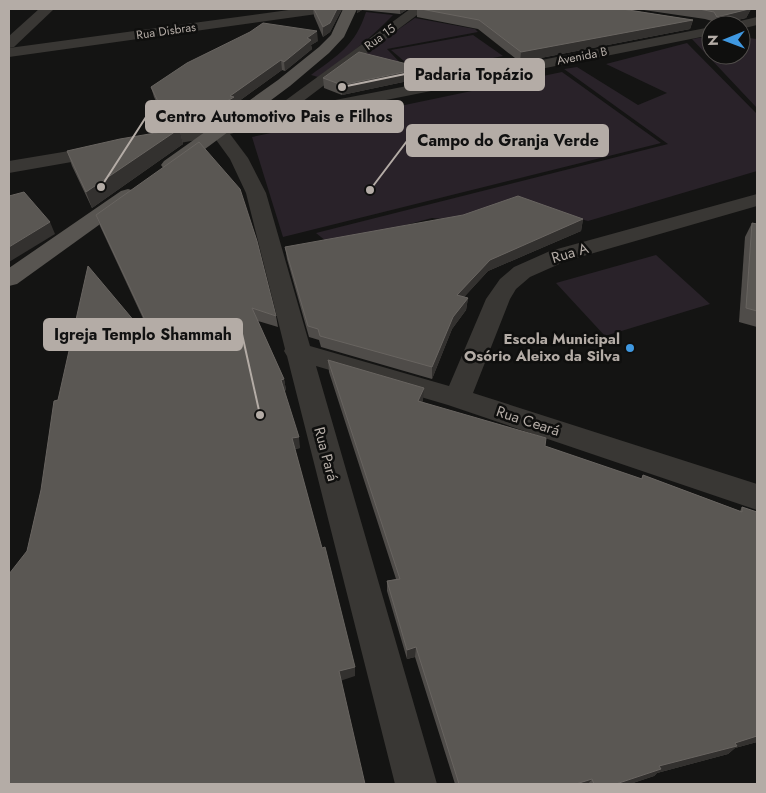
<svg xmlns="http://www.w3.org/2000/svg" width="766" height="793" viewBox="0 0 766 793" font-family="Jost,sans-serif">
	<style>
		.green { fill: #292229 }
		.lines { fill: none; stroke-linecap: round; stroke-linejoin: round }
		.minor { fill: #393734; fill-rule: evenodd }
		.major { fill: #585551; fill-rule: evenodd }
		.wall { fill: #4f4c49 }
		.shaded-wall { fill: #33312f }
		.building { fill: #5a5753; stroke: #686460 }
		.poi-dot { fill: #3f98e1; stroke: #0f0f0e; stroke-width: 2 }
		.labels { text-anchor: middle; stroke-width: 5; stroke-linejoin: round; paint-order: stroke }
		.far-street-label { font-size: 12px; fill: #b4aca6; stroke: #0f0f0e }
		.street-label { font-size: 15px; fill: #b4aca6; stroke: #0f0f0e }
		.poi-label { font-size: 15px; font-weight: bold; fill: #b4aca6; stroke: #0f0f0e; text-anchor: end }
		.leader { fill: none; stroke: #b4aca6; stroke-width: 2 }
		.callout-dot { fill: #b4aca6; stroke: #0f0f0e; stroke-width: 2 }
		.callout { fill: #b4aca6; stroke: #b4aca6; stroke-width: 2 }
		.callout-label { font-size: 16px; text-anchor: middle; font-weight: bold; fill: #111 }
	</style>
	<rect width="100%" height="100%" fill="#141413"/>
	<g class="green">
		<path d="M366 12 393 15C370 39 345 58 318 77L311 75C338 55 355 46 366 12Z"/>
		<polygon points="415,18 475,29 478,32 387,49 411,74 355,59"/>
		<polygon points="473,35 503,56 418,73 391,50"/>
		<polygon points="711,36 711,55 741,55 741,37 757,39 757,108 692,39"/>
		<polygon points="687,43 757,114 757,171 588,221 516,202 454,220 432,218 331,245 316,233 668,144 564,69 577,67 638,105 667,93 606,64"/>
		<polygon points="562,72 661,143 283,237 252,137"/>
		<polygon points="656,255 710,304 605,336 556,283"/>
	</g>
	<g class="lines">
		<g class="minor">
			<polygon points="39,9 54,9 14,47 9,48 9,36"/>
			<polygon points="296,9 331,9 324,13 9,57 9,48"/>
			<polygon points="410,9 425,9 294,108 711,27 711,35 271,123 230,134 248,158 266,193 310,346 449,386 486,299 500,279 514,267 550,251 757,194 757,206 566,261 530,277 516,289 510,299 473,393 757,484 757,510 448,405 316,366 437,784 395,784 287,356 284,351 285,349 246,193 230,159 214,137 9,173 9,161 219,126 267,114"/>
			<polygon points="757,17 757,25 741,29 741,25 734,25 736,22"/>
		</g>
		<g class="major">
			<polygon points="343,9 357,9 344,37 329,53 290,86 178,169 171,171 164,169 161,165 164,161 278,80 319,47 331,35"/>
			<polygon points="128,189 135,191 138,195 135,199 17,284 9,286 9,268 121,191"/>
		</g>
	</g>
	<g class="wall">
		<polygon points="313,9 342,9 330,32 323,37 314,16"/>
		<polygon points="357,9 408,9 400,14 362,10 357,13"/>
		<polygon points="417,9 622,9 693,20 690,29 520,62 478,29 417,17"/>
		<polygon points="637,9 751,9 746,18 717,25 713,25 712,21 705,19"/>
		<polygon points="318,41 311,45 312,49 285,71 282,70 235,104 235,108 202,127 180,131 183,144 92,208 72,166 67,151 170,131 154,97 151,87"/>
		<polygon points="323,78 422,78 342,95 324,88"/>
		<polygon points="96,215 276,316 278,327 258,321 284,379 286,390 284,391 300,448 295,449 355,676 27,551 41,490 153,340 100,226"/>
		<polygon points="583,219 581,231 488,271 464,297 468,298 466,310 452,329 432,379 321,347 319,340 309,337 287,259 285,247"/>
		<polygon points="752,223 757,224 757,327 739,322 745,237"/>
		<polygon points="328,360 423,400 422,402 545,446 641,479 643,475 740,511 742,507 757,512 757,742 735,748 728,754 657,773 654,776 630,784 455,784 415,657 407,659 387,591 387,581 396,579 329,372"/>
	</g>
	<g class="shaded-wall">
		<polygon points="337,9 342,9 330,32 323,37 323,27"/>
		<polygon points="357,9 362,9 362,10 357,13"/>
		<polygon points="400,9 408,9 400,14"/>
		<polygon points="749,9 751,9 746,18 714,25 717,17"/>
		<polygon points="693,20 690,29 520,62 521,52"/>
		<polygon points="317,31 318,41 311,45 312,49 285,71 284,62 307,38"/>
		<polygon points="281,60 282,70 235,104 235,108 202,127 180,131 183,144 92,208 86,192 171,132 168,122 230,96"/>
		<polygon points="423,68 422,78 342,95 342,85"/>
		<polygon points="583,219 581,231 488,271 456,306 457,295 490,260"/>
		<polygon points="50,222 55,234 9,262 9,247"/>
		<polygon points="468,298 466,310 452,329 432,379 432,367 453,317"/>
		<polygon points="284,379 286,390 282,391 281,380"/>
		<polygon points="424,388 423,400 418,412 418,401"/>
		<polygon points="299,437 300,448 293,449 292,438"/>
		<polygon points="416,647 415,657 407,659 407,650"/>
		<polygon points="355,667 355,676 340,681 339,671"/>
		<polygon points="757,736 757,742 735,748 728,754 657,773 654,776 630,784 616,784 659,766 735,743"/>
		<polygon points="592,779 588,784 576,784"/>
	</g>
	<g class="building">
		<polygon points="314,9 337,9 330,23 323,27"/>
		<polygon points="421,9 622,9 693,20 521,52 479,20"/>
		<polygon points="699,9 749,9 717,17 714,12"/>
		<polygon points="263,23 317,31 307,38 311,40 284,62 281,60 230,96 234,97 200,117 168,122 151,87 187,63 250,32"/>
		<polygon points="359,52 423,68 342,85 323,78"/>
		<polygon points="179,129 86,192 67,151 120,139"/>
		<polygon points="199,142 240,189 257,241 276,316 252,308 284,379 281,380 299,437 292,438 322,548 325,547 355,667 339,671 365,784 9,784 9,574 27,551 41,490 54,401 58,400 88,266 151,341 154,339 96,215"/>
		<polygon points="24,192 50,222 9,247 9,196"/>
		<polygon points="518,196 583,219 490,260 457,295 468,298 453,317 432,367 320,336 318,329 308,326 285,247 463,215"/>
		<polygon points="752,223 757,224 757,311 746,308"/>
		<polygon points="328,360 424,388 418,401 546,438 545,446 642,479 643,475 742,512 742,507 757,512 757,736 735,743 737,746 659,766 661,769 616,784 594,784 592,779 576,784 459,784 416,647 407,650 387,581 400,579"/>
	</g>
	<circle class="poi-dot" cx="630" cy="348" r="5"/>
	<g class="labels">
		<g class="far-street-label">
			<text transform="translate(166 31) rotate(-8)" y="4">Rua Disbras</text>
			<text transform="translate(380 37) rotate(-36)" y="4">Rua 15</text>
			<text transform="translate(582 56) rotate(-11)" y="4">Avenida B</text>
		</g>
		<g class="street-label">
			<text transform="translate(570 253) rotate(-17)" y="5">Rua A</text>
			<text transform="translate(528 421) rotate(18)" y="5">Rua Ceará</text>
			<text transform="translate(326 454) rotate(75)" y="5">Rua Pará</text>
		</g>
		<g class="poi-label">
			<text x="620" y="344">Escola Municipal<tspan x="620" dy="17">Osório Aleixo da Silva</tspan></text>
		</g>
	</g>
	<path class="leader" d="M342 87L405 74M101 187L146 117M370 190L407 141M260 415L242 334"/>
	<g class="callout-dot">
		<circle cx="342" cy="87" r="5"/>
		<circle cx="101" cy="187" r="5"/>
		<circle cx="370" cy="190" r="5"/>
		<circle cx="260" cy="415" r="5"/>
	</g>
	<g class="callout">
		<rect x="405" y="59" width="139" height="31" rx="5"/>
		<rect x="146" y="101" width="257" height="31" rx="5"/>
		<rect x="407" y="125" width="201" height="31" rx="5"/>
		<rect x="44" y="319" width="198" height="31" rx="5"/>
	</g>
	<g class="callout-label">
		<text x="474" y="80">Padaria Topázio</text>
		<text x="274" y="122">Centro Automotivo Pais e Filhos</text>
		<text x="508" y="146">Campo do Granja Verde</text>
		<text x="143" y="340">Igreja Templo Shammah</text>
	</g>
	<rect width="766" height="793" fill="none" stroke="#b4aca6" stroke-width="20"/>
	<g transform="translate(726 40) rotate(269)"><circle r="24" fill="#0f0f0e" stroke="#514e4b"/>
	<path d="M0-4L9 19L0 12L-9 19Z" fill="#3f98e1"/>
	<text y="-8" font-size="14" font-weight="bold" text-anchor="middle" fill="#b4aca6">N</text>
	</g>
</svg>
